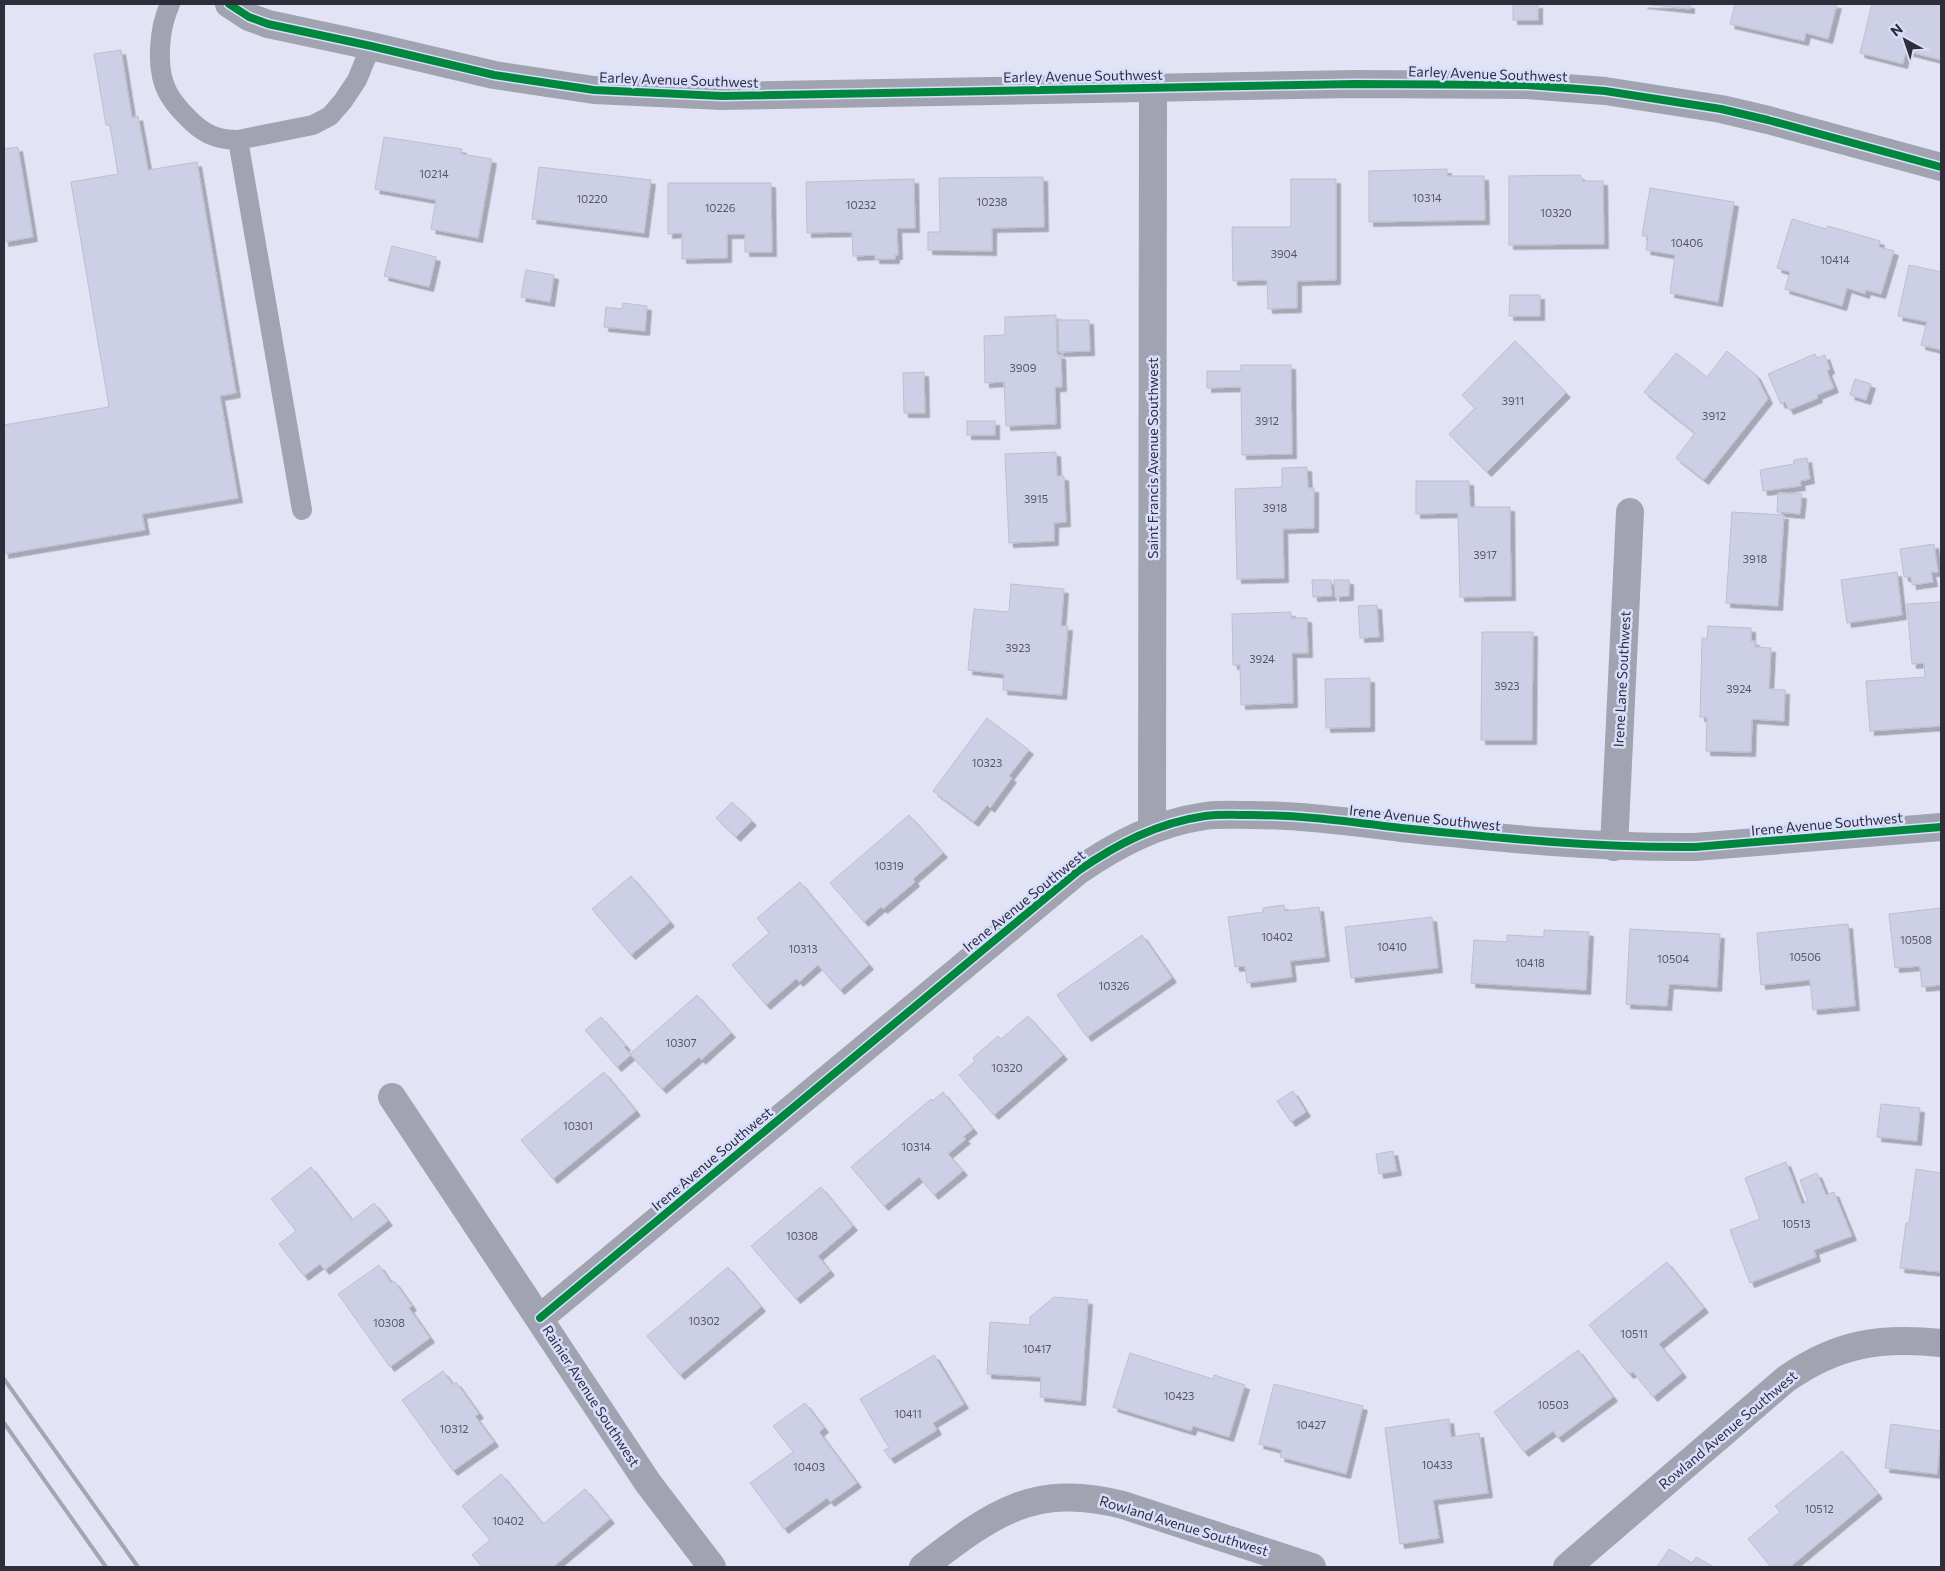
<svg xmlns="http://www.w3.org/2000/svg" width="1945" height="1571" viewBox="0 0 1945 1571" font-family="Commissioner,sans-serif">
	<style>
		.building { fill: #cdcfe6; stroke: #bdbfcc; filter: url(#shadow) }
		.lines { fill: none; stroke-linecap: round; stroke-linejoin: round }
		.service { stroke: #a2a3b0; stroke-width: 20 }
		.minor { stroke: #a2a3b0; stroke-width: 28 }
		.rail { stroke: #a5a5b2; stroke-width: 4 }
		.cycleway-casing { stroke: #dadefd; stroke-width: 11 }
		.cycleway { stroke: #00873e; stroke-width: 8 }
		.labels { text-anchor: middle; stroke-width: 5; stroke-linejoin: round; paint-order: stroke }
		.number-label { font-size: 11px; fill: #565766 }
		.street-label { font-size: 14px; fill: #2d2e3a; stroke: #dadefd }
	</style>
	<defs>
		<filter id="shadow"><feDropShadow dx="4.5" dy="4.5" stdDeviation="0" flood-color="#0004"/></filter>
	</defs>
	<rect width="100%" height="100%" fill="#e2e4f5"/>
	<g class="building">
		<rect x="1513" y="4" width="25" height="16"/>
		<polygon points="1643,4 1690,4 1690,9"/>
		<polygon points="1735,4 1837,4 1828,39 1806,33 1804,41 1730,24"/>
		<polygon points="1872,4 1941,4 1941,60 1906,51 1903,64 1860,53"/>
		<polygon points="121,50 132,118 138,116 148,170 197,162 236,393 220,396 238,498 142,514 145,530 4,554 4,425 109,407 71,182 118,174 110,125 106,125 94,54"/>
		<polygon points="384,137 462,149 461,154 492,159 478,238 431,229 436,200 375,189"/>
		<polygon points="4,143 5,149 18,147 33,237 4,242"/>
		<polygon points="539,167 651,180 644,233 532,219"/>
		<polygon points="1447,169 1447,176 1484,176 1485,220 1369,222 1369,171"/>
		<polygon points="1580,175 1583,181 1603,181 1604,244 1509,245 1509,176"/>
		<polygon points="1043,177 1044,227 992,228 992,251 928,250 928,232 940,232 939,178"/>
		<polygon points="914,179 915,228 897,228 898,255 895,255 895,259 875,259 875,255 853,256 852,232 807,233 806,182"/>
		<polygon points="1291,179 1336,179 1336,280 1297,281 1297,308 1268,309 1267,280 1233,281 1232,227 1291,227"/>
		<polygon points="668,183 771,183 772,252 745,252 745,234 727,234 727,258 682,259 682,233 668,234"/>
		<polygon points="1650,188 1734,202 1718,302 1670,293 1675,255 1646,250 1648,236 1642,236"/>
		<polygon points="1792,219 1826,229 1828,226 1880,241 1879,247 1894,251 1881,294 1866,290 1865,294 1847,288 1842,306 1785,289 1790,272 1777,268"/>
		<polygon points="392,246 436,257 429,287 384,276"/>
		<polygon points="1909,265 1941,272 1941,350 1921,345 1927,322 1898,316"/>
		<polygon points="526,270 554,275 550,302 521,297"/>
		<polygon points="1510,295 1540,295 1540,316 1509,316"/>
		<polygon points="623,303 647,306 645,331 604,327 606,307 622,309"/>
		<polygon points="1056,315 1057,354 1061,355 1062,387 1055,387 1056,424 1006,426 1004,382 985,383 984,336 1005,335 1005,317"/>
		<polygon points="1058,320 1089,320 1090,351 1059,352"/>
		<polygon points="1515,341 1566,393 1487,472 1449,434 1475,408 1462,395"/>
		<polygon points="1727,351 1756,375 1768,399 1704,480 1676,458 1695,433 1644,392 1676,353 1707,377"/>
		<polygon points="1815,354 1817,358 1825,355 1830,369 1827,371 1834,388 1817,395 1818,398 1789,410 1785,402 1781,404 1768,374"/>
		<polygon points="1241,365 1291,365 1292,454 1242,455 1241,387 1207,388 1207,371 1241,371"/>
		<polygon points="924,372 925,413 904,413 903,373"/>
		<polygon points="1855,379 1871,384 1866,400 1850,395"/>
		<rect x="967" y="421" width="28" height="14"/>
		<polygon points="1056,452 1057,476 1064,476 1066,522 1054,523 1054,541 1009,543 1005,454"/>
		<polygon points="1807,458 1810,479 1800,481 1801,486 1763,491 1760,470 1794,464 1794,460"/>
		<polygon points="1307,467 1308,488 1314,488 1314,528 1283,529 1284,578 1237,579 1235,489 1282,487 1282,468"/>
		<polygon points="1416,481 1469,481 1470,507 1510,507 1511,596 1460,597 1458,513 1416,514"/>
		<polygon points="1778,493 1802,494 1800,514 1777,512"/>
		<polygon points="1732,512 1784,515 1778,606 1726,603"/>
		<polygon points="1934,544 1938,572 1931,572 1933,582 1912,585 1911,577 1904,577 1900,549"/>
		<polygon points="1897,572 1902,615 1847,623 1841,580"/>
		<polygon points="1312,580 1331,580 1332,596 1313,597"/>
		<polygon points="1334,580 1349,580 1349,596 1335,597"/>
		<polygon points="1011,584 1064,589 1061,626 1068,626 1062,695 1003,690 1004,674 968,670 974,609 1009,612"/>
		<polygon points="1941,602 1941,726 1870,731 1866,681 1925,677 1924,663 1912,664 1907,604"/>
		<polygon points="1377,605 1379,637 1360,638 1358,606"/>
		<polygon points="1291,612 1291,618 1307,618 1308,653 1292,653 1293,703 1241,705 1240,665 1233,665 1232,614"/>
		<polygon points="1708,626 1751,628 1751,641 1755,641 1755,647 1771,648 1769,689 1785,690 1784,721 1752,719 1751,752 1706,751 1707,717 1700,717 1702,638 1707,639"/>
		<polygon points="1482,632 1533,632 1532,740 1481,740"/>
		<polygon points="1370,678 1370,727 1326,728 1325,679"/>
		<polygon points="987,718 1029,750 1009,776 1012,778 990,808 987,805 974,822 933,791"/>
		<polygon points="732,802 752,821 736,837 716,818"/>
		<polygon points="909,815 943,853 913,879 915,882 883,909 881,907 864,922 830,883"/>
		<polygon points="631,876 670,922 631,955 592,909"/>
		<polygon points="800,882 869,965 840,990 818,965 799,982 796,979 766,1005 732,965 769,933 757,918"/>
		<polygon points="1284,905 1285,911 1319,907 1325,957 1290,961 1292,977 1247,983 1245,966 1235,967 1228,917 1263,912 1263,908"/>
		<polygon points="1941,908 1941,985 1922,987 1920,966 1895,968 1889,914"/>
		<polygon points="1432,917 1438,968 1351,978 1345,927"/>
		<polygon points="1848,924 1855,1006 1813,1010 1810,980 1761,985 1757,933"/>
		<polygon points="1630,929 1720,934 1717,987 1669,984 1667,1006 1626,1004"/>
		<polygon points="1544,930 1589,932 1586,990 1471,983 1474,940 1507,942 1507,935 1544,937"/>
		<polygon points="1142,935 1172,978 1087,1037 1057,995"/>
		<polygon points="697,995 731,1033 701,1060 699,1057 662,1089 630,1054"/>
		<polygon points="1028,1016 1063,1055 994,1115 959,1075 975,1061 973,1058 998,1036 1001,1039"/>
		<polygon points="601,1017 626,1046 624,1047 631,1055 617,1067 585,1030"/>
		<polygon points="604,1072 636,1111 553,1179 521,1140"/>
		<polygon points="1293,1091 1306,1112 1291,1122 1277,1101"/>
		<polygon points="943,1092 973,1129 963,1137 966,1139 948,1154 963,1171 934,1195 919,1177 884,1206 851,1167 931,1099 932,1101"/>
		<polygon points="1881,1104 1920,1108 1917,1141 1877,1137"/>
		<polygon points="1393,1151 1397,1171 1379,1174 1376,1154"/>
		<polygon points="1786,1162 1802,1204 1808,1201 1800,1180 1817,1173 1826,1195 1834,1192 1852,1236 1814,1250 1816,1257 1750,1283 1730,1230 1760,1219 1745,1178"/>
		<polygon points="311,1167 352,1220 374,1203 388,1221 325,1270 320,1264 304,1276 279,1244 296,1231 271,1199"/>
		<polygon points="1916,1169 1941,1173 1941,1272 1900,1268 1906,1223 1909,1223"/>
		<polygon points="821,1187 853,1226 818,1256 830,1271 796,1299 751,1246"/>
		<polygon points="1667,1262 1704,1308 1659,1344 1682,1373 1653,1397 1633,1372 1629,1374 1589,1325"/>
		<polygon points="379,1265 391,1283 394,1281 412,1306 409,1308 430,1338 390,1367 338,1294"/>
		<polygon points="728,1267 761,1307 680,1375 647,1336"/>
		<polygon points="1054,1297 1088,1300 1081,1401 1040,1397 1041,1377 987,1374 990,1322 1030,1325 1030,1317"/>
		<polygon points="1578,1350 1613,1397 1558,1438 1553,1431 1524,1452 1494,1412"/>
		<polygon points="1130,1353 1213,1379 1214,1375 1245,1385 1229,1437 1193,1426 1191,1431 1113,1407"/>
		<polygon points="934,1355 964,1404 933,1423 937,1430 890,1459 884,1450 889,1448 860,1399"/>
		<polygon points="443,1371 453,1385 456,1382 479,1414 475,1416 494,1442 453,1471 402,1400"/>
		<polygon points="1274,1384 1363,1406 1346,1474 1280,1457 1282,1450 1259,1444"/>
		<polygon points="805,1403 824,1428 819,1432 857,1483 830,1502 827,1498 784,1529 750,1483 793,1452 773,1426"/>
		<polygon points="1449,1419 1451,1437 1479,1433 1488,1493 1433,1500 1439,1538 1400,1544 1385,1428"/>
		<polygon points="1891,1424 1941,1431 1937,1474 1885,1468"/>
		<polygon points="1842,1451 1878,1494 1790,1567 1771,1567 1748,1539 1780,1512 1775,1506"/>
		<polygon points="501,1474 543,1524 585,1489 610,1519 553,1567 482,1567 472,1555 490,1540 462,1506"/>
		<polygon points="1669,1549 1692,1563 1696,1557 1714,1567 1657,1567"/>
	</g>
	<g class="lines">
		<g class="service">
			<path d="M170 4C159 28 155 69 168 93 173 102 180 110 187 117 202 133 216 140 238 140L313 125 330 116 343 101 357 80 371 46"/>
			<polyline points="238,140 302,510"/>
		</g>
		<g class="minor">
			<polyline points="229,4 249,17 268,24 371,46 494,75 594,90 722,96 1355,84 1527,85 1605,91 1721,109 1768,120 1941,167"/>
			<polyline points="1152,829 1153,87"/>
			<polyline points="1614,847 1630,512"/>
			<polyline points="392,1097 648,1483 712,1567"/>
			<path d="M540 1318 1078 871C1117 844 1157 823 1205 816 1220 814 1236 815 1251 815 1301 815 1351 822 1401 828 1499 838 1596 848 1695 847L1941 827"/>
			<path d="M923 1567C992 1514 1033 1482 1123 1505L1312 1567"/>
			<path d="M1567 1567 1786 1379C1838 1343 1880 1337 1941 1343"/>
		</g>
		<g class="rail">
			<polyline points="4,1379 138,1567"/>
			<polyline points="4,1423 106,1567"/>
		</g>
		<defs>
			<g id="cycleway">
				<polyline points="229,4 249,17 268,24 371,46 494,75 594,90 722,96 1355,84 1527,85 1605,91 1721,109 1768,120 1941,167"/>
				<path d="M540 1318 1078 871C1117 844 1157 823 1205 816 1220 814 1236 815 1251 815 1301 815 1351 822 1401 828 1499 838 1596 848 1695 847L1941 827"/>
			</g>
		</defs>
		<use href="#cycleway" class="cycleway-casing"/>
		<use href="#cycleway" class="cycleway"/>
	</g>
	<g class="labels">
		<g class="number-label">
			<text x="434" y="178">10214</text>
			<text x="1427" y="202">10314</text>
			<text x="592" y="203">10220</text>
			<text x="992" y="206">10238</text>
			<text x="861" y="209">10232</text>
			<text x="720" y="212">10226</text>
			<text x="1556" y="217">10320</text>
			<text x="1687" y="247">10406</text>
			<text x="1284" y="258">3904</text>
			<text x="1835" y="264">10414</text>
			<text x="1023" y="372">3909</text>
			<text x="1513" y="405">3911</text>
			<text x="1714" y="420">3912</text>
			<text x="1267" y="425">3912</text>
			<text x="1036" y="503">3915</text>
			<text x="1275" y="512">3918</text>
			<text x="1485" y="559">3917</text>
			<text x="1755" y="563">3918</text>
			<text x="1018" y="652">3923</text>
			<text x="1262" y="663">3924</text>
			<text x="1507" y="690">3923</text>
			<text x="1739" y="693">3924</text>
			<text x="987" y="767">10323</text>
			<text x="889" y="870">10319</text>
			<text x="1277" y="941">10402</text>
			<text x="1916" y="944">10508</text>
			<text x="1392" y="951">10410</text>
			<text x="803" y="953">10313</text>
			<text x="1805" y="961">10506</text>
			<text x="1673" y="963">10504</text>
			<text x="1530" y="967">10418</text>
			<text x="1114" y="990">10326</text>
			<text x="681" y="1047">10307</text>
			<text x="1007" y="1072">10320</text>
			<text x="578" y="1130">10301</text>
			<text x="916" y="1151">10314</text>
			<text x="1796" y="1228">10513</text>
			<text x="802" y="1240">10308</text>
			<text x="704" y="1325">10302</text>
			<text x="389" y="1327">10308</text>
			<text x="1634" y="1338">10511</text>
			<text x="1037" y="1353">10417</text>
			<text x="1179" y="1400">10423</text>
			<text x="1553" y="1409">10503</text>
			<text x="908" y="1418">10411</text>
			<text x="1311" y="1429">10427</text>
			<text x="454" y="1433">10312</text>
			<text x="1437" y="1469">10433</text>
			<text x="809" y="1471">10403</text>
			<text x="1819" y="1513">10512</text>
			<text x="508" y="1525">10402</text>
		</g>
		<g class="street-label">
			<text transform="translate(1488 74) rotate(2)" y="5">Earley Avenue Southwest</text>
			<text transform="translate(1083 76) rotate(-1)" y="5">Earley Avenue Southwest</text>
			<text transform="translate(679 80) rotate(2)" y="5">Earley Avenue Southwest</text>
			<text transform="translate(1153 458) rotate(-90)" y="5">Saint Francis Avenue Southwest</text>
			<text transform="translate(1622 679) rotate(-87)" y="5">Irene Lane Southwest</text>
			<text transform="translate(1425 818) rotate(6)" y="5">Irene Avenue Southwest</text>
			<text transform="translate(1827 824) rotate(-5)" y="5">Irene Avenue Southwest</text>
			<text transform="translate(1024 901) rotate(-39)" y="5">Irene Avenue Southwest</text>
			<text transform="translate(712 1159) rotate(-40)" y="5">Irene Avenue Southwest</text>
			<text transform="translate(591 1396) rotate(57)" y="5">Rainier Avenue Southwest</text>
			<text transform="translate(1728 1430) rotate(-40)" y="5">Rowland Avenue Southwest</text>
			<text transform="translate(1184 1526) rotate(17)" y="5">Rowland Avenue Southwest</text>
		</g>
	</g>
	<rect width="1945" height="1571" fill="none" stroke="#2d2e3a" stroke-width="10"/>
	<g transform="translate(1905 40) rotate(320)" stroke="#dadefd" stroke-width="4" paint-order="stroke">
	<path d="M0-4L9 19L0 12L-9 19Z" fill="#2d2e3a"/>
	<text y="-8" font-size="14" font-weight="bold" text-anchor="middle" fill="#2d2e3a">N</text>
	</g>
</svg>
